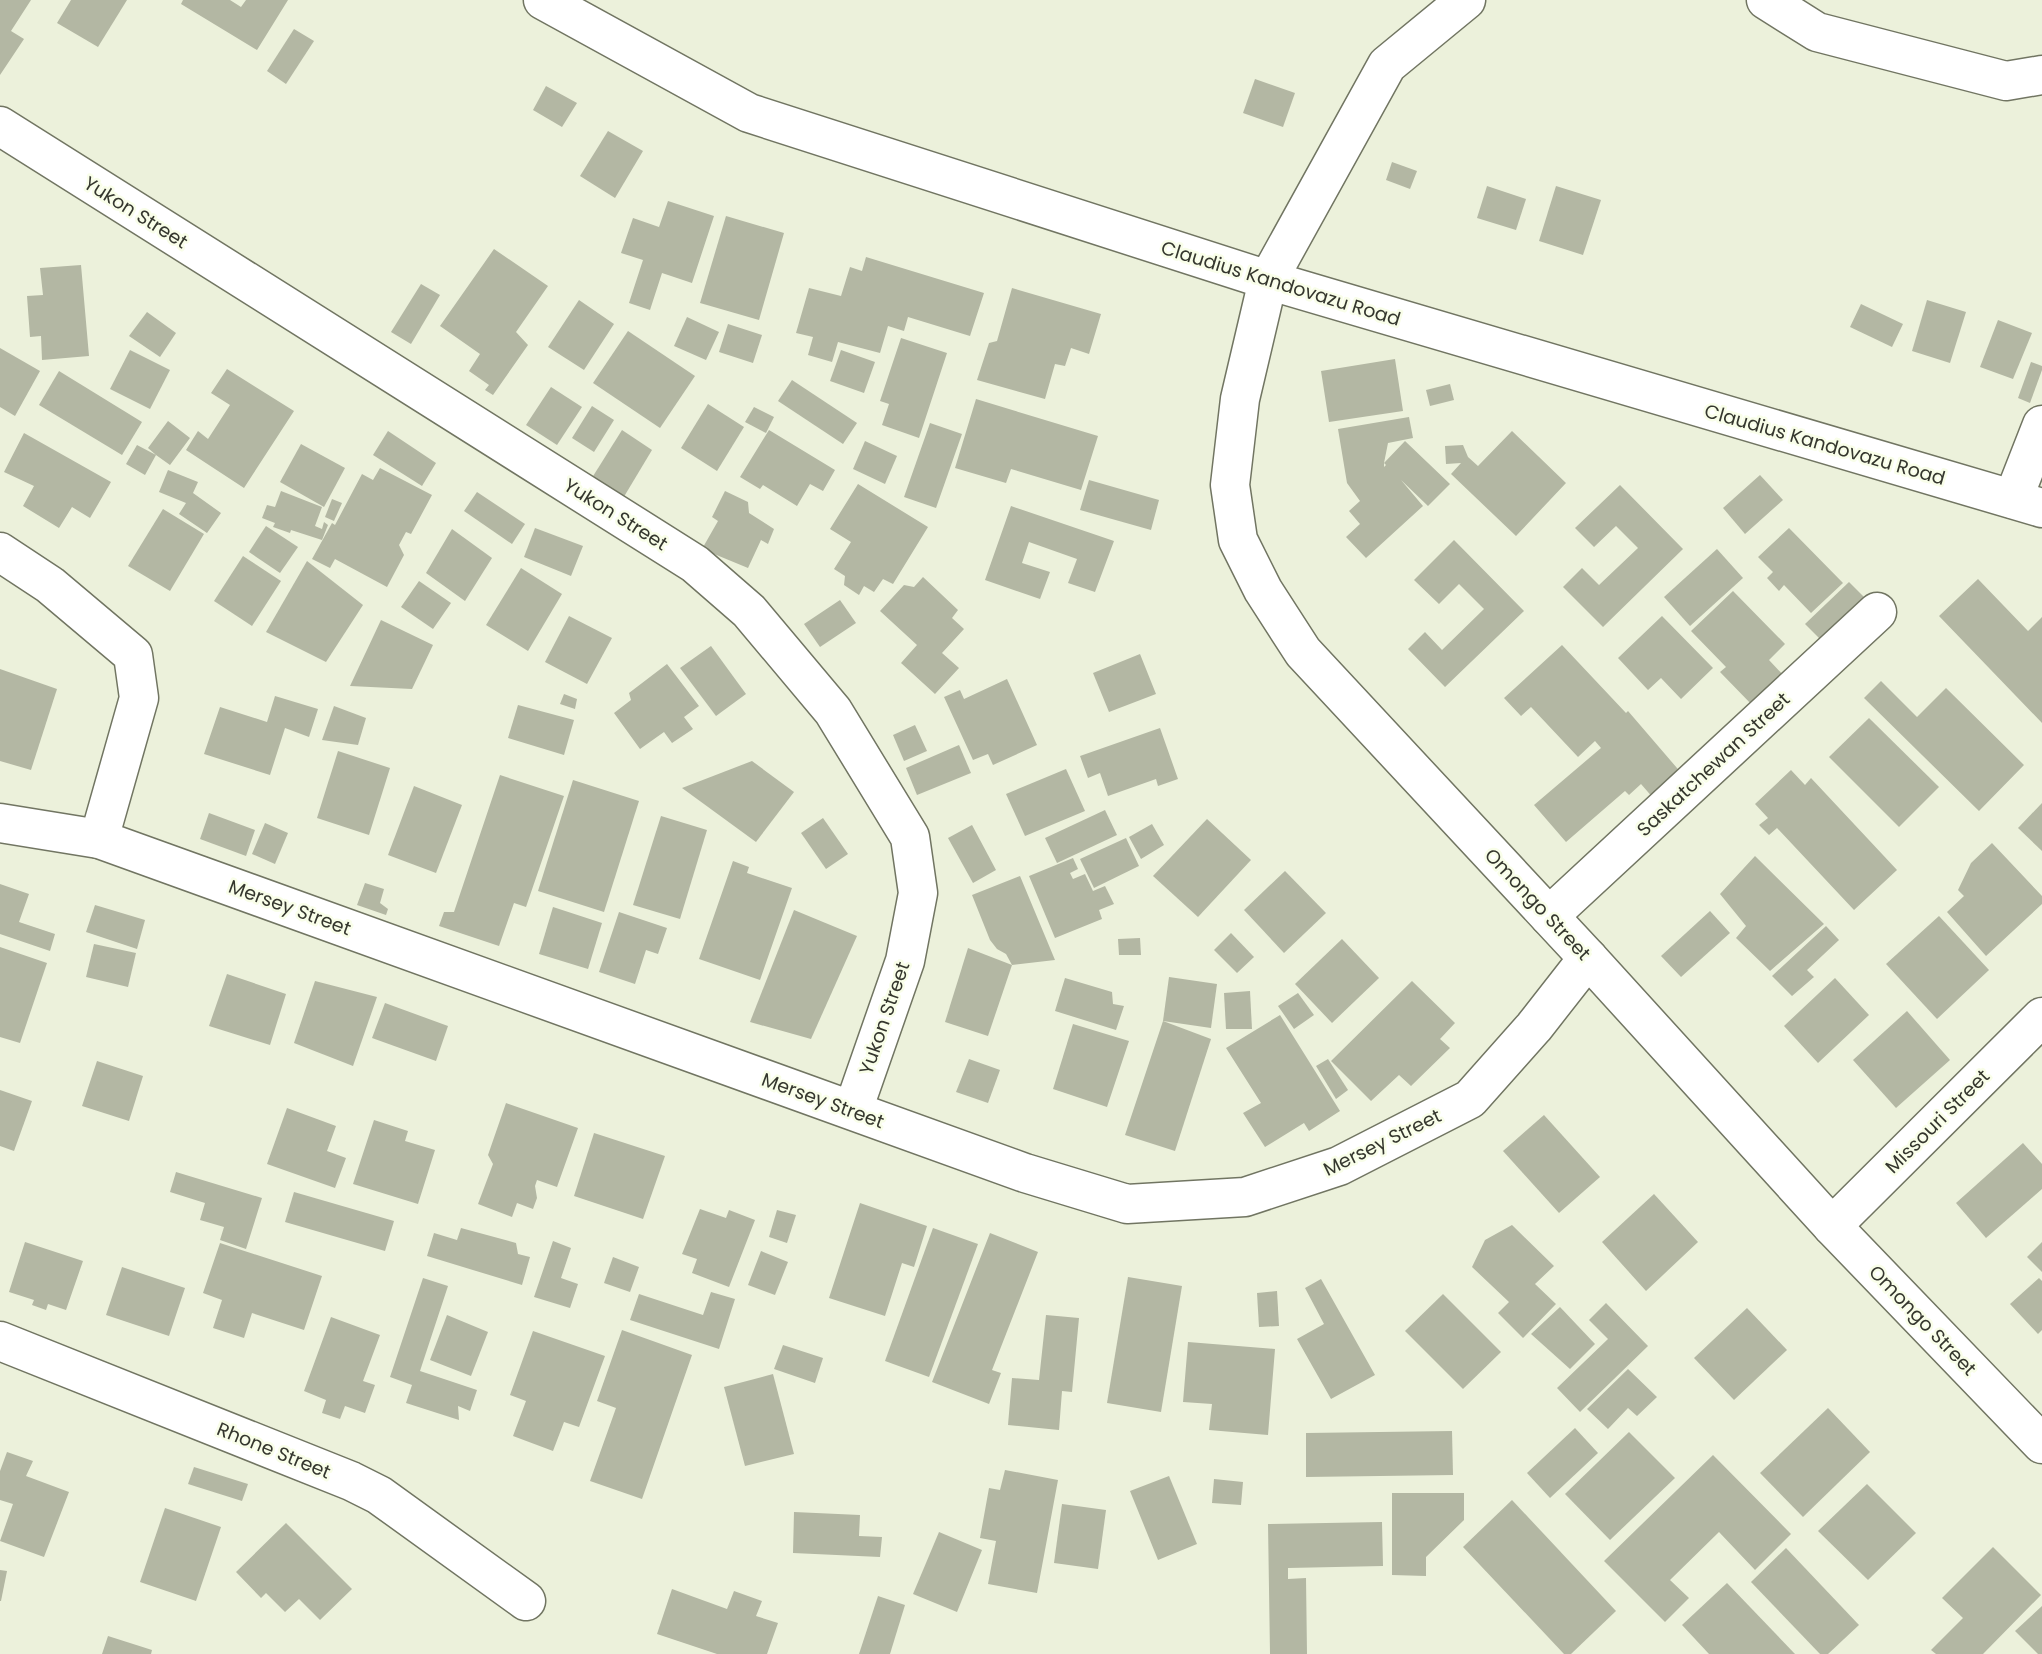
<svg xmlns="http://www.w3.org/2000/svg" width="2042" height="1654" viewBox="0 0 2042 1654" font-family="Poppins,sans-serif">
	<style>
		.building { fill: #b3b7a3 }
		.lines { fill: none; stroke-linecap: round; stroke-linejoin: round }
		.minor-casing { stroke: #717562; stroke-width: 41 }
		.minor { stroke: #fff; stroke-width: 38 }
		.labels { text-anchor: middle; stroke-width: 5; stroke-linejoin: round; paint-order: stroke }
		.street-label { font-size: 19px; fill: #35372e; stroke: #f9fee9 }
	</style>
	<rect width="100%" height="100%" fill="#ecf1db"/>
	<g class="building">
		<polygon points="0,0 31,0 11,31 24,39 0,75"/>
		<polygon points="71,0 127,0 98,47 57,23"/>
		<polygon points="183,0 230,0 241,7 246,0 288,0 257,50 181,4"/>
		<polygon points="294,29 314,41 286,84 267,71"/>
		<polygon points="1255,79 1295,93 1283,127 1243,113"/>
		<polygon points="546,86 577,103 562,127 533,110"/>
		<polygon points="608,131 643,151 615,198 580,176"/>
		<polygon points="1392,162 1417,171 1410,189 1386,180"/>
		<polygon points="1487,186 1526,199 1516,230 1477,218"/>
		<polygon points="1556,186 1601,200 1583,255 1539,241"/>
		<polygon points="668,201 714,216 692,283 662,273 650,310 629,303 643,260 621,253 633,218 659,227"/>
		<polygon points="726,216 784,233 759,320 700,303"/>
		<polygon points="494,249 548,286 516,332 528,345 493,395 485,390 489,385 469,371 480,354 440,326"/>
		<polygon points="866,257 984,293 970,336 908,317 904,331 888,326 880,353 838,342 832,362 808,355 813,337 796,333 809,288 841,296 850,267 862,271"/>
		<polygon points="81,265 89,356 42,360 41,336 30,337 27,296 43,295 40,268"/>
		<polygon points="421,284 440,295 411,344 391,332"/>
		<polygon points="1012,288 1101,314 1089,354 1071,348 1065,366 1055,364 1045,399 977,380 989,343 997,341"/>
		<polygon points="579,300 614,324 584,370 548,347"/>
		<polygon points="1927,300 1966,312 1950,363 1912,351"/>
		<polygon points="1861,304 1903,324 1892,347 1850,327"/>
		<polygon points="147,312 176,333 160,357 129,336"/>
		<polygon points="687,317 719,332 706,360 674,346"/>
		<polygon points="1998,320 2032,333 2013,379 1980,367"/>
		<polygon points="728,324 762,335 753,363 719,352"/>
		<polygon points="628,331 695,376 660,428 593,383"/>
		<polygon points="901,338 947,353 919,438 882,425 889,404 880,401"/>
		<polygon points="0,348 40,371 15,416 0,407"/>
		<polygon points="130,350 170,370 150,409 110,389"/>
		<polygon points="841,350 875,362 864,393 830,381"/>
		<polygon points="1395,359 1403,411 1329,422 1321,371"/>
		<polygon points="2031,362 2042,366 2042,370 2030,403 2018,398"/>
		<polygon points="227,369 294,411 244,488 186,450 198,431 208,439 230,405 211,393"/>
		<polygon points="59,371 142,422 122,455 39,405"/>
		<polygon points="792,380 857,423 843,444 778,401"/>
		<polygon points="1450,384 1454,400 1430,406 1426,390"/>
		<polygon points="551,387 582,407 557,445 526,425"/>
		<polygon points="976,399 1098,436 1081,490 1011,469 1006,483 955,468"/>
		<polygon points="708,404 744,427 717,471 681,448"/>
		<polygon points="592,406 614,420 594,452 572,438"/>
		<polygon points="754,407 774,417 766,433 745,422"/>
		<polygon points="1409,417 1413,438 1388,443 1384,463 1384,467 1386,465 1384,463 1405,441 1450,484 1428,506 1401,480 1423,506 1366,558 1346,537 1360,524 1349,511 1360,501 1347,483 1338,429"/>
		<polygon points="168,421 190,438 170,465 156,455 145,475 126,464 137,445 156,455 148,448"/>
		<polygon points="930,423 962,434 936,508 904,497"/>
		<polygon points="622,430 652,450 622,500 590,481"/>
		<polygon points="769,430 835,470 823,491 810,484 797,506 763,485 760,489 740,477"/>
		<polygon points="388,431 436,463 422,486 373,455"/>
		<polygon points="1512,431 1566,483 1516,536 1451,474 1461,463 1446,464 1445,446 1463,445 1468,457 1478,466"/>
		<polygon points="24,433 111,482 90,518 72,507 59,528 23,506 34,486 4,472"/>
		<polygon points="865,441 897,456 885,484 853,469"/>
		<polygon points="301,444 345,468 324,507 280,482"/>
		<polygon points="380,468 432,495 411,534 406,532 399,545 404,555 387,587 335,559 330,568 312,559 332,523 335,525 362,474 373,480"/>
		<polygon points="168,470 198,482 193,493 221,513 207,533 179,514 186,503 159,492"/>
		<polygon points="1760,475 1783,500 1745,534 1723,508"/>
		<polygon points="1089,480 1159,500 1151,530 1080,510"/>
		<polygon points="858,484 928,527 893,584 883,579 874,592 864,586 859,595 844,585 845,576 834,569 851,542 830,529"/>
		<polygon points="1620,485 1683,549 1603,627 1563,587 1582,568 1599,585 1638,548 1616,526 1594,547 1575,528"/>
		<polygon points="281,491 322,507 315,526 322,529 324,522 328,525 322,540 291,530 290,533 273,527 275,523 262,518 267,505 275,507"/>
		<polygon points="725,491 748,502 749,513 774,529 768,544 761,540 748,568 702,549 718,521 712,517"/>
		<polygon points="477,492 525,524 512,544 464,511"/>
		<polygon points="332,499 342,503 334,521 325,517"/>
		<polygon points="1011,506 1114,541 1095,592 1068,583 1077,559 1029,542 1022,563 1050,572 1040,599 985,580"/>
		<polygon points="163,509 204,534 170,591 128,566"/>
		<polygon points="266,526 298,547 280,573 249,552"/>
		<polygon points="535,528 583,546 571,576 524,557"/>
		<polygon points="1789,528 1843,583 1811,613 1784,585 1779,591 1767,578 1773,572 1758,557"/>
		<polygon points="452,529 492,558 465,601 426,573"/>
		<polygon points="1454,540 1524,611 1445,687 1408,649 1425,632 1442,650 1484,609 1459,584 1439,604 1414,580"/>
		<polygon points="1717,549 1743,578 1690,626 1664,597"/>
		<polygon points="243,556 281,581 252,626 214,601"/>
		<polygon points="307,561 363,605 326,662 266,632"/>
		<polygon points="521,568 562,594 528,651 486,625"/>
		<polygon points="923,577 958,610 952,618 964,629 942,653 959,668 935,694 901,663 917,645 880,611 904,585 914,587"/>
		<polygon points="1978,579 2028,631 2042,617 2042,723 1939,616"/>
		<polygon points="419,581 451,603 433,629 401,607"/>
		<polygon points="1849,582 1865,598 1822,641 1805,624"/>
		<polygon points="1733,591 1785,644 1769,660 1785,677 1754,707 1720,672 1726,667 1691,631"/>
		<polygon points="840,600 856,623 820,647 804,624"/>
		<polygon points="569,616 612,638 587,684 545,662"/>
		<polygon points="1662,616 1713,668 1681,699 1661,678 1648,690 1618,658"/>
		<polygon points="381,620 433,645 412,689 350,686"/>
		<polygon points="1562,645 1626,713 1628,711 1683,775 1654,799 1641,784 1629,795 1625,791 1566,842 1534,805 1601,748 1595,741 1578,757 1531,707 1521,716 1504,698"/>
		<polygon points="711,646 746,694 716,716 680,668"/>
		<polygon points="1140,654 1156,694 1109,712 1093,673"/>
		<polygon points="667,664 699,706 684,717 693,729 672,743 664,732 640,749 614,713 631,700 629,693"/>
		<polygon points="0,669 57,689 31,770 0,761"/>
		<polygon points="1007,679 1037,745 993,765 988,754 973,760 944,697 960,690 964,699"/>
		<polygon points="1881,681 1917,717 1946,688 2024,765 1979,811 1864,698"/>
		<polygon points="564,694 577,699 575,709 560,704"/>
		<polygon points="275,696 318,709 309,737 285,728 270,775 204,754 220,707 267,722"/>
		<polygon points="518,705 574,720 564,755 508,738"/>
		<polygon points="334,706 366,718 358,745 322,740"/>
		<polygon points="1869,718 1939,787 1899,827 1829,757"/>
		<polygon points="915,725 927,751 904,761 893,735"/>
		<polygon points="1160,728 1178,779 1158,786 1156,779 1108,796 1100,773 1088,778 1080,756"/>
		<polygon points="959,745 971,773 917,795 906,768"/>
		<polygon points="338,751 390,768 369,835 317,818"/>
		<polygon points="752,761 794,792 756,842 682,788"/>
		<polygon points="1066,769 1085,811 1025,836 1006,794"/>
		<polygon points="1791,770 1805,785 1811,778 1897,870 1854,910 1777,828 1769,835 1759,825 1768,818 1755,804"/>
		<polygon points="500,775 564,796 526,907 514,903 499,946 439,926 444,912 454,912"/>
		<polygon points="573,780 639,801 604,912 538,891"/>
		<polygon points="414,786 462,805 436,873 388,855"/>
		<polygon points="2042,803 2042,851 2018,828"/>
		<polygon points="1105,810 1117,835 1057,863 1045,838"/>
		<polygon points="209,813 255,830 246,856 200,839"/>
		<polygon points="661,816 707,830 680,919 633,905"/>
		<polygon points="823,818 848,854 826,869 801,833"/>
		<polygon points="1207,819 1251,860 1198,917 1153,876"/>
		<polygon points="265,823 288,833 275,864 252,854"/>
		<polygon points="1152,824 1164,845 1141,859 1129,837"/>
		<polygon points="972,825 996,870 973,883 948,838"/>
		<polygon points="1126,838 1139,866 1094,888 1080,859"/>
		<polygon points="1992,843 2042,896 2042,904 1986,956 1947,912 1964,896 1958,890 1971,863"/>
		<polygon points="1755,856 1824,924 1770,971 1736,938 1746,926 1720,894"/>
		<polygon points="1073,858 1078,869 1070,873 1073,879 1085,874 1093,891 1105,886 1114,904 1099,910 1102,919 1055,938 1029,876"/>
		<polygon points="733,861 749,867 747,873 792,888 760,980 699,959"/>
		<polygon points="1285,871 1326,913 1284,953 1244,910"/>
		<polygon points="1020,876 1055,960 1012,965 1006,954 997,949 990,940 972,895"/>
		<polygon points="365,883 384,889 380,903 388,909 386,915 357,905"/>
		<polygon points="0,884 29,894 19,922 55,934 50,951 0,934"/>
		<polygon points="95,905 145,920 137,949 86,932"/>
		<polygon points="553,907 602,923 588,969 539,954"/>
		<polygon points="794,910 857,936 811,1039 750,1022"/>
		<polygon points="1710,911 1730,933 1681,977 1661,956"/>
		<polygon points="619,912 667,928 658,954 646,950 635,984 599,972"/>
		<polygon points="1939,916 1989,970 1937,1019 1886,964"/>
		<polygon points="1826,926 1839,940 1807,970 1814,977 1792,996 1772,976"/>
		<polygon points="1231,933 1254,957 1237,973 1214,950"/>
		<polygon points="1140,938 1141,955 1119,955 1118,939"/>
		<polygon points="1342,939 1379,978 1332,1023 1295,984"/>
		<polygon points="94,944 136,953 128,987 86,977"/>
		<polygon points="0,947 47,963 20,1043 0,1037"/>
		<polygon points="968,948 1012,965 988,1036 945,1022"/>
		<polygon points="227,974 286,994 270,1045 209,1026"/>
		<polygon points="1169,977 1217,984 1211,1028 1163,1021"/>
		<polygon points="1065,978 1112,992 1113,1004 1124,1006 1116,1030 1055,1011"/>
		<polygon points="1835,978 1869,1015 1818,1063 1784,1026"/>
		<polygon points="315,981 377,997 353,1066 294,1043"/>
		<polygon points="1412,981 1455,1023 1440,1039 1450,1048 1411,1086 1399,1075 1371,1101 1331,1061"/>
		<polygon points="1250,991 1252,1029 1226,1029 1224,993"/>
		<polygon points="1298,993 1314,1015 1294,1029 1278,1006"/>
		<polygon points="385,1003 448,1026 436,1061 372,1038"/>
		<polygon points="1907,1011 1950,1060 1896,1108 1853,1060"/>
		<polygon points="1280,1015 1340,1111 1309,1131 1304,1123 1265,1147 1243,1113 1261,1103 1226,1048"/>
		<polygon points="1163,1021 1211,1039 1175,1151 1125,1135"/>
		<polygon points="1073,1024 1129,1041 1107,1107 1053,1089"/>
		<polygon points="969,1059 1000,1070 988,1103 956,1092"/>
		<polygon points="1328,1059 1348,1090 1336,1099 1316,1066"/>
		<polygon points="97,1061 143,1076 129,1121 82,1106"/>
		<polygon points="0,1090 32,1101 14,1151 0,1146"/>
		<polygon points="506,1103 578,1128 557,1187 537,1180 535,1186 537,1198 533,1209 517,1203 512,1217 478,1204 493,1164 488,1155"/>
		<polygon points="287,1108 336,1126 327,1151 346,1158 335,1188 267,1164"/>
		<polygon points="1544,1115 1600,1177 1559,1213 1503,1151"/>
		<polygon points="374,1120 408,1131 405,1141 435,1150 418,1204 353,1184"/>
		<polygon points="594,1133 665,1156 643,1219 574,1196"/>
		<polygon points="2023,1143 2042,1164 2042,1189 1986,1238 1956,1203"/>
		<polygon points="176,1172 262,1198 246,1249 220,1240 224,1227 200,1220 205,1203 170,1192"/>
		<polygon points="294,1192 394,1221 385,1251 285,1222"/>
		<polygon points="1654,1194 1698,1242 1646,1291 1602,1242"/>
		<polygon points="860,1203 927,1226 914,1267 902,1263 885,1316 829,1298"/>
		<polygon points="700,1209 726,1218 729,1210 755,1220 729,1287 692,1273 697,1259 682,1254"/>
		<polygon points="777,1210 796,1215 787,1243 769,1237"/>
		<polygon points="1512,1225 1554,1266 1535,1284 1556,1304 1523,1338 1498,1313 1509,1302 1472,1267 1485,1240"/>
		<polygon points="461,1228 516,1243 518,1254 530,1257 522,1285 427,1256 434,1233 457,1240"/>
		<polygon points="933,1228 978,1244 929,1377 885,1361"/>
		<polygon points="990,1233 1038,1252 992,1370 1001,1373 989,1404 932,1382"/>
		<polygon points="553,1241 571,1248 561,1278 578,1284 570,1308 534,1297"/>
		<polygon points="25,1242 83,1261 66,1310 48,1304 46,1310 32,1305 34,1300 9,1292"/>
		<polygon points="2042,1242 2042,1272 2027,1257"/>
		<polygon points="220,1243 322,1276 304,1330 252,1313 244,1338 213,1328 222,1300 203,1293"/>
		<polygon points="761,1251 788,1262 775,1295 748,1285"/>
		<polygon points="613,1257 639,1267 630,1292 604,1283"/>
		<polygon points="122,1267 185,1288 169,1336 106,1315"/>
		<polygon points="1128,1277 1182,1286 1161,1412 1107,1403"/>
		<polygon points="423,1278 448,1286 420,1371 477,1390 470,1411 458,1406 459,1420 406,1403 412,1385 390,1377"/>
		<polygon points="2039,1278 2042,1281 2042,1330 2038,1334 2010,1304"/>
		<polygon points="1321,1279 1375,1375 1331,1399 1297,1339 1324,1324 1305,1288"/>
		<polygon points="1277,1291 1279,1326 1259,1327 1257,1293"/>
		<polygon points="711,1292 735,1299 719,1349 630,1320 639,1294 703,1315"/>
		<polygon points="1443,1294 1501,1352 1463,1389 1405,1331"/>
		<polygon points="1606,1303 1648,1346 1580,1412 1557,1388 1608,1339 1589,1320"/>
		<polygon points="1560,1307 1595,1344 1570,1369 1531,1334"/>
		<polygon points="1747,1308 1787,1350 1734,1400 1694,1358"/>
		<polygon points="447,1315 488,1332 471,1376 430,1360"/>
		<polygon points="1046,1315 1079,1318 1072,1392 1062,1391 1059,1430 1008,1425 1012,1378 1039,1380"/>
		<polygon points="331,1317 380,1335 363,1381 375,1385 365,1413 345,1406 340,1419 322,1413 326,1400 304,1391"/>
		<polygon points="622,1330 692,1355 642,1499 590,1481 616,1408 597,1401"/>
		<polygon points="533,1331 605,1356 579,1427 564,1422 553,1451 513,1436 526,1401 510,1395"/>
		<polygon points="1188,1342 1275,1349 1268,1435 1209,1430 1212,1404 1183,1402"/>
		<polygon points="783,1345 823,1358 815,1383 774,1369"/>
		<polygon points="1628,1369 1657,1397 1637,1416 1628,1408 1608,1429 1587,1409"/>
		<polygon points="773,1374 794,1454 745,1466 724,1387"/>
		<polygon points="1828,1408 1870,1452 1803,1517 1760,1473"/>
		<polygon points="1575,1428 1598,1453 1550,1498 1527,1473"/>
		<polygon points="1452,1431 1453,1475 1306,1477 1306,1433"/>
		<polygon points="1629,1432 1675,1478 1610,1540 1565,1494"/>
		<polygon points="7,1452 33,1461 26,1476 69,1492 44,1557 0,1541 13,1504 0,1500 0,1471"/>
		<polygon points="1713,1455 1791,1534 1755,1570 1719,1532 1670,1580 1689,1598 1665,1622 1604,1561"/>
		<polygon points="194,1467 248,1484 242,1501 188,1484"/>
		<polygon points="1005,1470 1058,1480 1037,1593 988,1584 996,1541 980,1538 989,1488 1000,1490"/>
		<polygon points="1169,1476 1197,1544 1158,1560 1130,1491"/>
		<polygon points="1214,1479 1243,1482 1241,1505 1212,1503"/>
		<polygon points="1867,1484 1916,1533 1868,1580 1818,1531"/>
		<polygon points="1392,1493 1464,1493 1464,1520 1426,1557 1426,1576 1392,1575"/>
		<polygon points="1512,1500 1616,1611 1571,1654 1564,1654 1463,1547"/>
		<polygon points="1062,1504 1106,1510 1098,1569 1054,1563"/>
		<polygon points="165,1508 221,1527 196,1601 140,1582"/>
		<polygon points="794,1512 860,1515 859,1536 882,1537 880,1557 793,1553"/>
		<polygon points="1382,1522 1383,1566 1288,1568 1288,1579 1306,1578 1307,1654 1270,1654 1268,1524"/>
		<polygon points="286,1523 352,1589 320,1620 299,1599 285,1612 266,1593 261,1598 236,1572"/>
		<polygon points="939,1532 982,1550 957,1612 913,1594"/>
		<polygon points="1993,1547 2041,1595 1983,1654 1936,1654 1931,1650 1963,1618 1942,1598"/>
		<polygon points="1786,1548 1859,1625 1828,1654 1820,1654 1751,1582"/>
		<polygon points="0,1570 7,1571 1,1601 0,1601"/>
		<polygon points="1727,1583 1795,1654 1709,1654 1682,1625"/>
		<polygon points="672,1589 727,1609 734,1591 762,1601 756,1616 778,1623 767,1654 717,1654 657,1634"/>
		<polygon points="878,1596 905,1605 890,1654 859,1654"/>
		<polygon points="2042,1606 2042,1654 2038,1654 2015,1631"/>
		<polygon points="108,1636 152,1650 151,1654 102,1654"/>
	</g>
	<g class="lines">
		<defs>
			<g id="minor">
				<polyline points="543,0 749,113 1268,280 2042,508"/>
				<polyline points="1466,0 1387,65 1268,280 1240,399 1230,485 1238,540 1263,590 1303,652 1588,958 1832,1226 2042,1444"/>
				<polyline points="1766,0 1817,32 2006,81 2042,75"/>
				<polyline points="0,126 695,564 749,611 833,711 910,837 918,893 905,961 853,1110"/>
				<polyline points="2013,499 2042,425"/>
				<polyline points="0,552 50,585 133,655 139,698 99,839"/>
				<polyline points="0,823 99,839 1025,1173 1127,1204 1245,1197 1339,1166 1470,1099 1534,1027 1588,958"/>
				<polyline points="1549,916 1877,612"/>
				<polyline points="1832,1226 2042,1017"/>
				<polyline points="0,1341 351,1481 379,1495 526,1601"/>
			</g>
		</defs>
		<use href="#minor" class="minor-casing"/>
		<use href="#minor" class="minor"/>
	</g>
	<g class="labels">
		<g class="street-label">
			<text transform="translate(136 212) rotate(32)" y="7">Yukon Street</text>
			<text transform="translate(1281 283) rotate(17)" y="7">Claudius Kandovazu Road</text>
			<text transform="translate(1825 444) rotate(16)" y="7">Claudius Kandovazu Road</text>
			<text transform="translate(616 514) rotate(32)" y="7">Yukon Street</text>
			<text transform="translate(1713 764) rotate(-43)" y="7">Saskatchewan Street</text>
			<text transform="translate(1538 904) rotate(47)" y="7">Omongo Street</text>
			<text transform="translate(290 907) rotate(20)" y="7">Mersey Street</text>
			<text transform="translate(884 1018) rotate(-71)" y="7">Yukon Street</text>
			<text transform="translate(823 1100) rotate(20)" y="7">Mersey Street</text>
			<text transform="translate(1937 1121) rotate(-45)" y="7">Missouri Street</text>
			<text transform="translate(1382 1142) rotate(-26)" y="7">Mersey Street</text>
			<text transform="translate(1923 1320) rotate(46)" y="7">Omongo Street</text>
			<text transform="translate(274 1450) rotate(22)" y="7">Rhone Street</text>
		</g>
	</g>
</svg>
